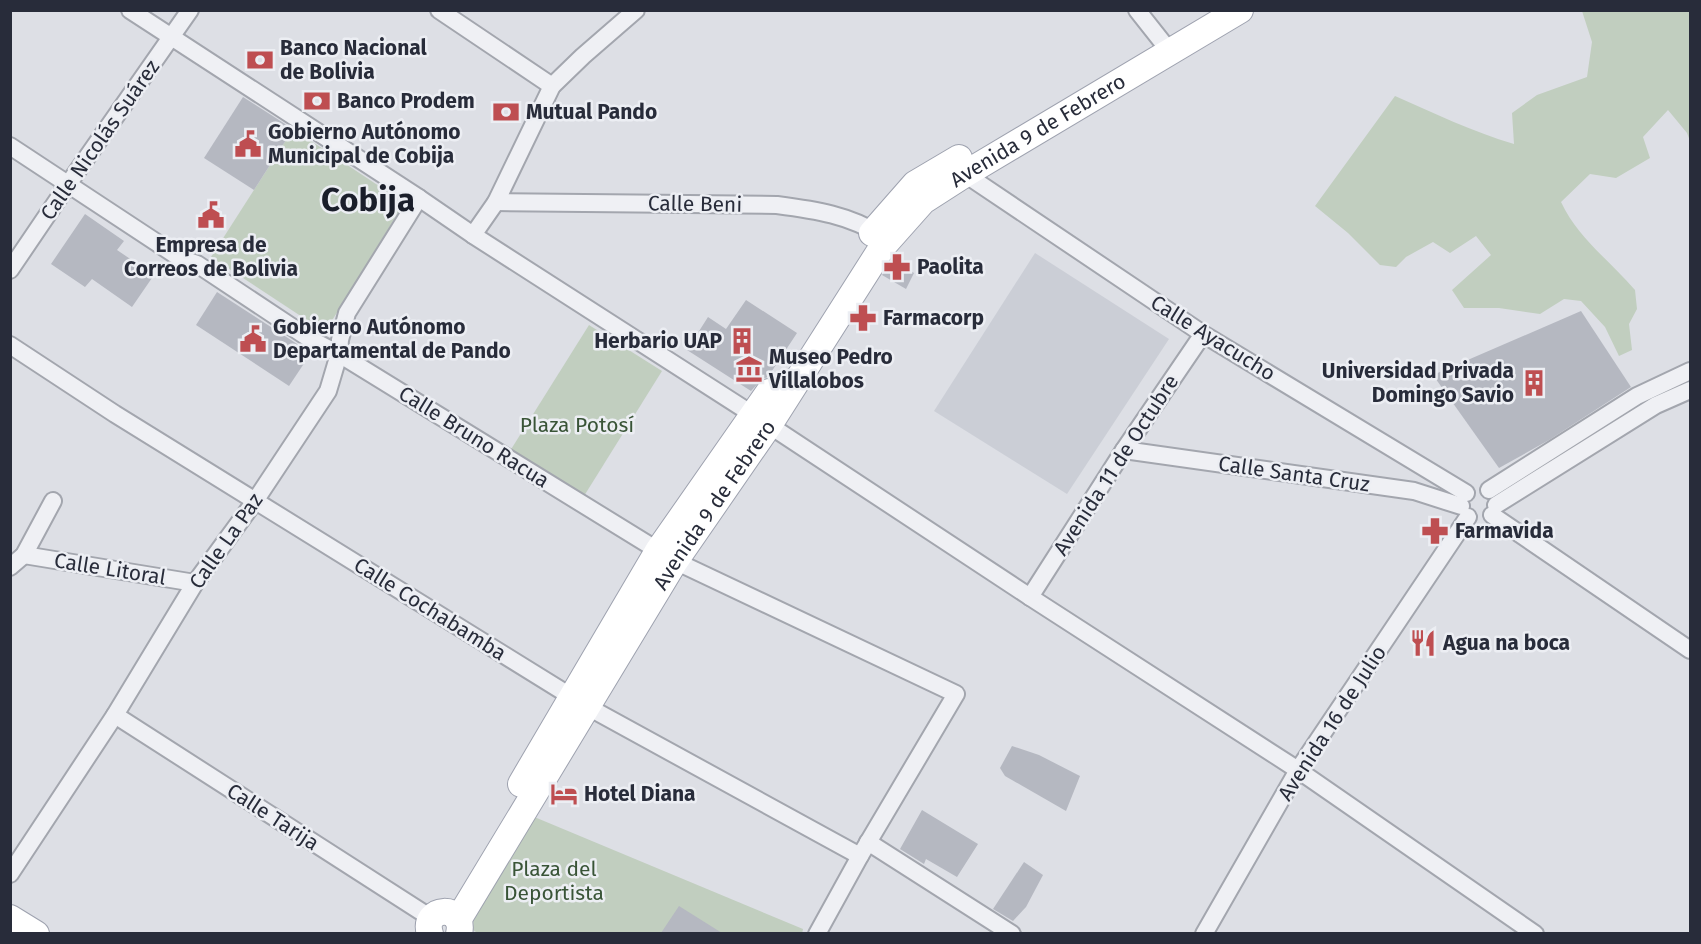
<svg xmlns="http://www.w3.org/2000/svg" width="1701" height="944" viewBox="0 0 1701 944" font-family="'Fira Sans',sans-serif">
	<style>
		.built { fill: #cbced6 }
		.green { fill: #c1cebf }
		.building { fill: #b5b8c1 }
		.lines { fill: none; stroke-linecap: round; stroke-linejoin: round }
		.street-casing { stroke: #a3a6ae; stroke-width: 20 }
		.primary-casing { stroke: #9ea2af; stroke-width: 28 }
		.street { stroke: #eff0f4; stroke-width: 16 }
		.primary { stroke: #fff; stroke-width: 26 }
		.labels { text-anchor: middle; stroke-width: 5; stroke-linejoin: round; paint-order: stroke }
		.poi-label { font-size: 21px; font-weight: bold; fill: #282c3a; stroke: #eceef3; text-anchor: start }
		.street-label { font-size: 21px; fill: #282c3a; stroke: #eceef3 }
		.park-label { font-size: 21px; fill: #395437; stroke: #eceef3 }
		.town-label { font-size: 33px; font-weight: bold; fill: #1a1e2a; stroke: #eceef3 }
	</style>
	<rect width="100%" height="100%" fill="#dddfe5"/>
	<polygon class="built" points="1035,253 1169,339 1067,494 934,411"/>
	<g class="green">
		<path d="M1582 11H1690V141L1687 133 1668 110 1643 137 1650 158 1616 178 1590 174 1561 202C1578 238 1610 261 1635 290L1637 309 1629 324 1632 350 1619 356 1605 327 1581 301 1564 299 1540 314 1499 308H1464L1452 290 1491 255 1476 236 1450 253 1433 242 1406 257 1396 267 1380 265 1348 233 1315 206 1395 96C1434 113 1473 132 1514 144L1512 113 1537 95 1587 77 1592 42Z"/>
		<polygon points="293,129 394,196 401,205 398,213 325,332 211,257"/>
		<polygon points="589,325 662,371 584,496 510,451"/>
		<polygon points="532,816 803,929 802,934 479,934 473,930 474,910"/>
	</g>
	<g class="building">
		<polygon points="243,97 293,129 254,190 204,158"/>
		<polygon points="85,214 124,241 117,250 154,275 132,307 92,279 85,287 51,264"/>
		<polygon points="893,260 914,273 906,289 882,275"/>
		<polygon points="217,292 311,353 289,386 196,325"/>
		<polygon points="746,300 797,333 768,377 762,379 751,391 687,350 708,317 726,329"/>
		<polygon points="1581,311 1631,387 1549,440 1499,468 1433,375"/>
		<polygon points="1012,746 1039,755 1080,776 1066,811 1005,776 1000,768"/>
		<polygon points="922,810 978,844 957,877 926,859 924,864 900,849"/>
		<polygon points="1024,862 1043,875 1026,907 1013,921 993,909"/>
		<polygon points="679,906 722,933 661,933"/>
	</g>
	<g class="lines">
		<defs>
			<g id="street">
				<polyline points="130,10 419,198 473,235 769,425 1030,597 1298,770 1535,934"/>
				<polyline points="439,10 552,86"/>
				<polyline points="1137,10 1171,53"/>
				<polyline points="10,146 180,258 197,264 310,339 339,354 675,561 956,694 860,856 817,934"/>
				<polyline points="965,174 1203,334 1466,493"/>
				<path d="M496 202 777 205C815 210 850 215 882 236"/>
				<polyline points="473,235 496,202 552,86 583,56 636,10"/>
				<polyline points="10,270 69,183 190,10"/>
				<polyline points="10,345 115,414 588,707 860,856"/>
				<polyline points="1124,450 1414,491 1461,506"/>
				<polyline points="1489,490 1637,396 1690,371"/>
				<polyline points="1496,505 1656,405 1690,390"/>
				<polyline points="1492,515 1690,650"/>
				<polyline points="24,555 195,583"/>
				<polyline points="10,567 24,555 53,501"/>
				<polyline points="1030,597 1124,450 1203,334"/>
				<polyline points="115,715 431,918"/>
				<polyline points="868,842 1012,934"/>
				<polyline points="10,874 115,715 195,583 255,501 328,391 339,354 340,340 347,313 419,198"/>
				<polyline points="1204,934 1298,770 1468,517"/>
			</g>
			<g id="primary">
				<polyline points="872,233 915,184 959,158"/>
				<polyline points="521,784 658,551 769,392"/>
				<polyline points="10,918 36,934"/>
				<path id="s1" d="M458 920 675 561 769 425 883 246 923 201 965 174 1240 10"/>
				<path d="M430 934C421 906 466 903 459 934"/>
			</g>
		</defs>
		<use href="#street" class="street-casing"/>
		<use href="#primary" class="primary-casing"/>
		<use href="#street" class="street"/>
		<use href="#primary" class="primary"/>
	</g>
	<defs>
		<symbol id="bank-bare" viewBox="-9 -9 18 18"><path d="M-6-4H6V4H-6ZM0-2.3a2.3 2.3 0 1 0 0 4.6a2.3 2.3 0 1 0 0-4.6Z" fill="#be4e51" stroke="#eceef3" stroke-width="2.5" paint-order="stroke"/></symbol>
		<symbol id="civic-bare" viewBox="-9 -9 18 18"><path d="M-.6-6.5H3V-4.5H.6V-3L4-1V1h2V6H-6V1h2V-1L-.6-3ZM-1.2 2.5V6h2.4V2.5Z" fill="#be4e51" stroke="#eceef3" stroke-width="2.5" paint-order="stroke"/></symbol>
		<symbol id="pharmacy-bare" viewBox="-9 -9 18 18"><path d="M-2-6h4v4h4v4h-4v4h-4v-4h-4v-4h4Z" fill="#be4e51" stroke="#eceef3" stroke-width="2.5" paint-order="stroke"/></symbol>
		<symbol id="building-bare" viewBox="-9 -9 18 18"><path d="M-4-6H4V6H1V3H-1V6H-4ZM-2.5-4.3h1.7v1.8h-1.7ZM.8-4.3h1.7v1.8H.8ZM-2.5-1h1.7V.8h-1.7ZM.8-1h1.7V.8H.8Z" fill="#be4e51" stroke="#eceef3" stroke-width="2.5" paint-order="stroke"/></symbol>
		<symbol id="museum-bare" viewBox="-9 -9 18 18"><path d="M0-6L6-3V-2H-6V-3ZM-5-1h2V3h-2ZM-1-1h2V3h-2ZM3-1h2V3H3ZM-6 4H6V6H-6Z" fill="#be4e51" stroke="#eceef3" stroke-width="2.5" paint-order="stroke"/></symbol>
		<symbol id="restaurant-bare" viewBox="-9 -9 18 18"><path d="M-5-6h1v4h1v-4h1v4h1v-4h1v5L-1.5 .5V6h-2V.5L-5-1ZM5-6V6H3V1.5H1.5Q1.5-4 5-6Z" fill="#be4e51" stroke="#eceef3" stroke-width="2.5" paint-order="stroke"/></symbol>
		<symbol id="hotel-bare" viewBox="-9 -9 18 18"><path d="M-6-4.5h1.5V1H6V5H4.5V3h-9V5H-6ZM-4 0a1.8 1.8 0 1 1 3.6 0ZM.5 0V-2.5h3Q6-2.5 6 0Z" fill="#be4e51" stroke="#eceef3" stroke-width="2.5" paint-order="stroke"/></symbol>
	</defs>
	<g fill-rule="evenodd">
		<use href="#bank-bare" x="241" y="41" width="38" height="38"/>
		<use href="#bank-bare" x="298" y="82" width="38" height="38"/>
		<use href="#bank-bare" x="487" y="93" width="38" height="38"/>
		<use href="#civic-bare" x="229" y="125" width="38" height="38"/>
		<use href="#civic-bare" x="192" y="196" width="38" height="38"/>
		<use href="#pharmacy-bare" x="878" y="248" width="38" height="38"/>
		<use href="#pharmacy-bare" x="844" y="299" width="38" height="38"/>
		<use href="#civic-bare" x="234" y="320" width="38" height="38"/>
		<use href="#building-bare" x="723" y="322" width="38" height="38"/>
		<use href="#museum-bare" x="730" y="350" width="38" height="38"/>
		<use href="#building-bare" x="1515" y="364" width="38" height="38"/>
		<use href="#pharmacy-bare" x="1416" y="512" width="38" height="38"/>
		<use href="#restaurant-bare" x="1404" y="624" width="38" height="38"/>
		<use href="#hotel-bare" x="545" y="775" width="38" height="38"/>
	</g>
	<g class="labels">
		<g class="poi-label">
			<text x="280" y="55">Banco Nacional<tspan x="280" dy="24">de Bolivia</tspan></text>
			<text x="337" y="108">Banco Prodem</text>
			<text x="526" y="119">Mutual Pando</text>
			<text x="268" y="139">Gobierno Autónomo<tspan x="268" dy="24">Municipal de Cobija</tspan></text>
			<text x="211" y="252" text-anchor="middle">Empresa de<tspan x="211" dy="24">Correos de Bolivia</tspan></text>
			<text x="917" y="274">Paolita</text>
			<text x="883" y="325">Farmacorp</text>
			<text x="273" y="334">Gobierno Autónomo<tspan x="273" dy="24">Departamental de Pando</tspan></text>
			<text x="722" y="348" text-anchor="end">Herbario UAP</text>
			<text x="769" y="364">Museo Pedro<tspan x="769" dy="24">Villalobos</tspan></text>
			<text x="1514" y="378" text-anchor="end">Universidad Privada<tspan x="1514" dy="24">Domingo Savio</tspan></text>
			<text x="1455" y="538">Farmavida</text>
			<text x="1443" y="650">Agua na boca</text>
			<text x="584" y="801">Hotel Diana</text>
		</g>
		<g class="street-label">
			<text dy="7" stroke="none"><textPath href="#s1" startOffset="992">Avenida 9 de Febrero</textPath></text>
			<text transform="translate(100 140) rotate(-55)" y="7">Calle Nicolás Suárez</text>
			<text transform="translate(695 204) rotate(1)" y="7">Calle Beni</text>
			<text transform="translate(1213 338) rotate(32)" y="7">Calle Ayacucho</text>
			<text transform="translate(474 437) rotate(32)" y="7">Calle Bruno Racua</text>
			<text transform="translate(1116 465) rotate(-57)" y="7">Avenida 11 de Octubre</text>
			<text transform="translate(1294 474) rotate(8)" y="7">Calle Santa Cruz</text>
			<text dy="7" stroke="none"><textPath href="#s1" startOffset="488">Avenida 9 de Febrero</textPath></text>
			<text transform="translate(226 541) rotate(-55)" y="7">Calle La Paz</text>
			<text transform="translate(110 569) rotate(9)" y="7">Calle Litoral</text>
			<text transform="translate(430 609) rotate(32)" y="7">Calle Cochabamba</text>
			<text transform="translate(1332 723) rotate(-57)" y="7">Avenida 16 de Julio</text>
			<text transform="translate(273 817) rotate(33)" y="7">Calle Tarija</text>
		</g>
		<g class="park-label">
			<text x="577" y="432">Plaza Potosí</text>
			<text x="554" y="876">Plaza del<tspan x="554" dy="24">Deportista</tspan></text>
		</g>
		<g class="town-label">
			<text x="368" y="211">Cobija</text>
		</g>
	</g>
	<rect width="1701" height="944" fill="none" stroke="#282c3a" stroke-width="24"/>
</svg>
